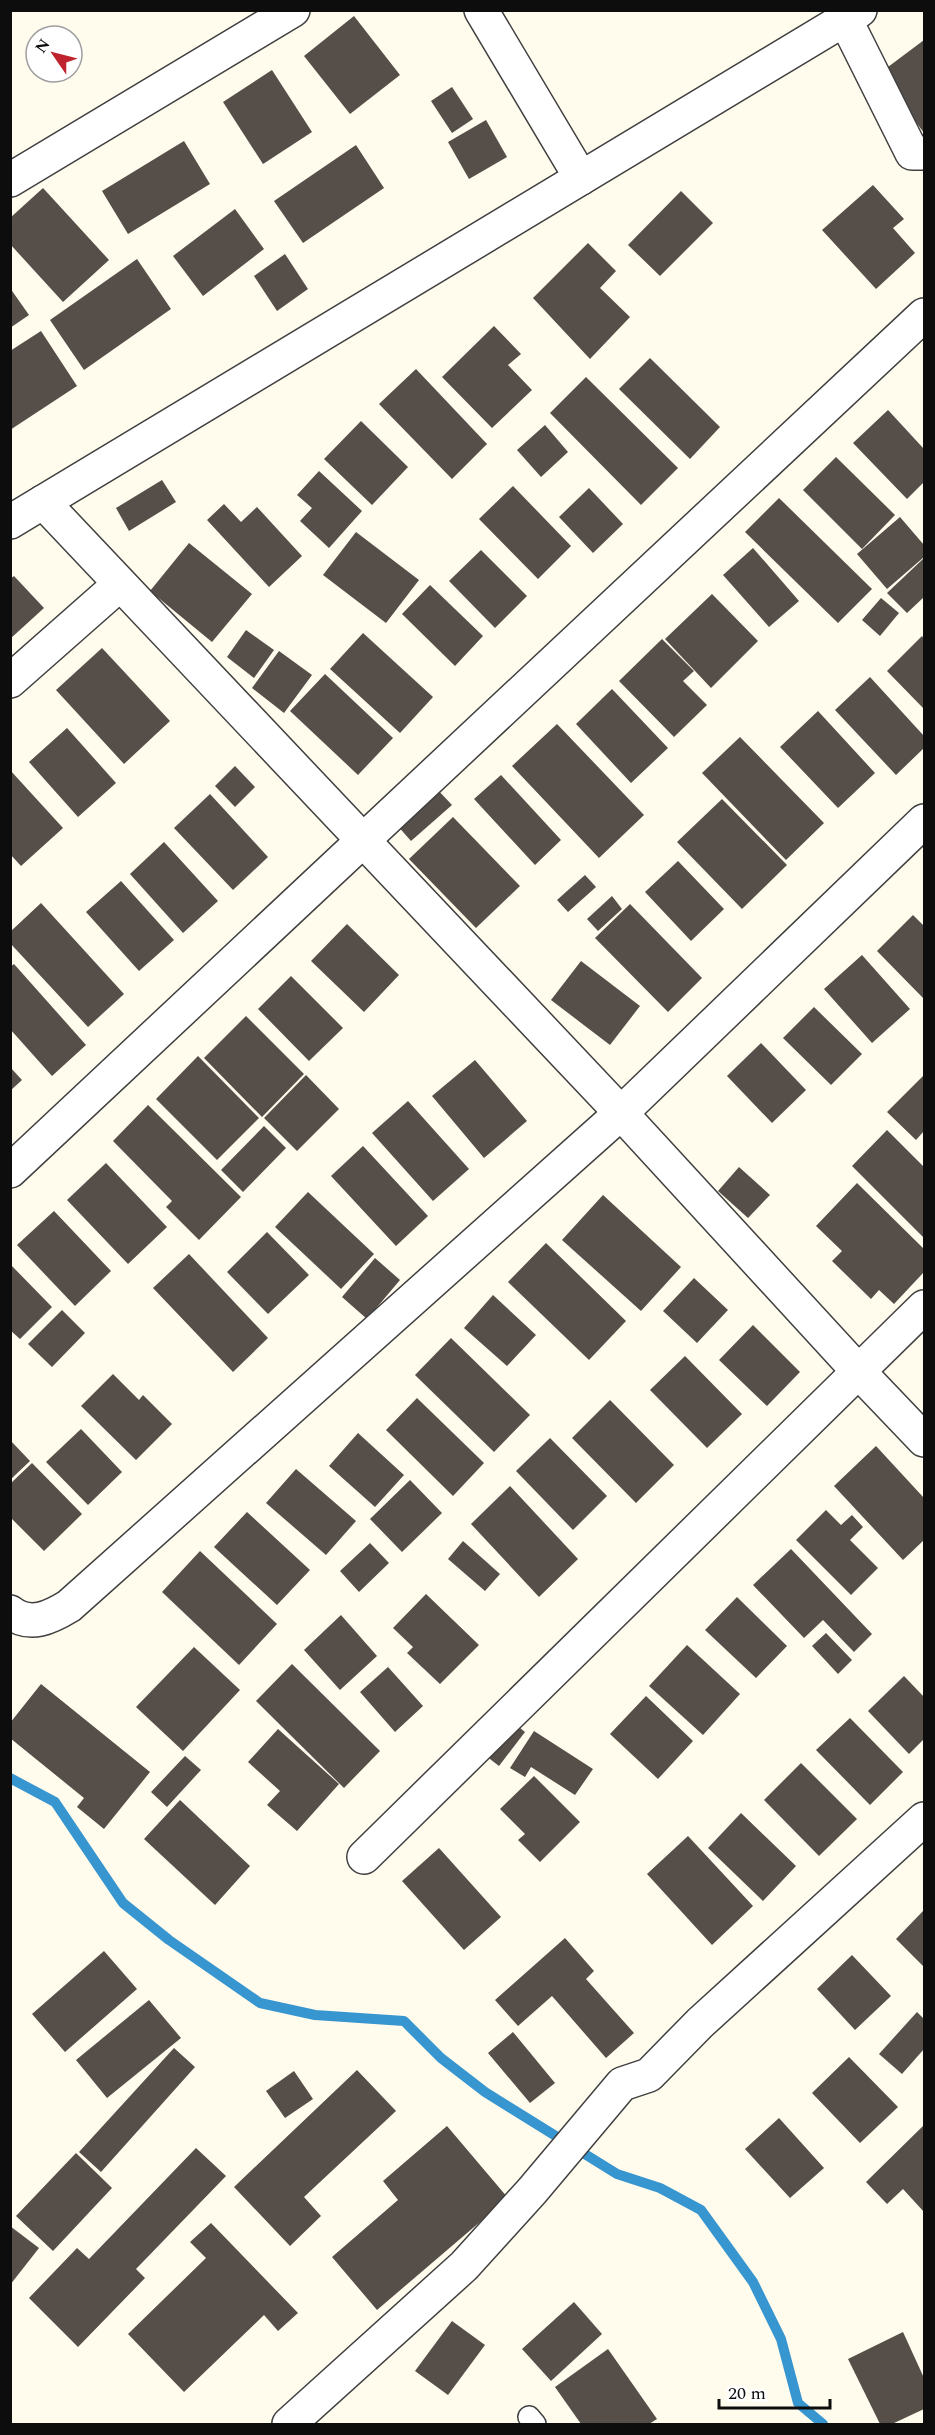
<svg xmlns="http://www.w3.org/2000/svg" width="935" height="2435" viewBox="0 0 935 2435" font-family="Spectral,serif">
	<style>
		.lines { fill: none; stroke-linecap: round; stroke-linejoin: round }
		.stream { stroke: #3795cf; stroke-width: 10 }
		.building { fill: #564e49 }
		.lane-casing { stroke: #404040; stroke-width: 24 }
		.street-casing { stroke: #404040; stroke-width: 36 }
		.lane { stroke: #fff; stroke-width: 21 }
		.street { stroke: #fff; stroke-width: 33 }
	</style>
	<rect width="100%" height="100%" fill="#fffbed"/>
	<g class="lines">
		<polyline class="stream" points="10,1778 55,1802 123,1903 169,1940 260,2003 315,2015 404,2021 441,2058 485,2092 617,2174 660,2188 701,2210 753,2282 781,2339 798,2403 823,2424"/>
	</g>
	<g class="building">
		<polygon points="354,16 400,75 350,114 304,56"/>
		<polygon points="924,40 924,133 880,73"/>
		<polygon points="272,70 312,132 263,164 223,102"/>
		<polygon points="452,87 473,119 452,133 431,101"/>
		<polygon points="486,120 507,157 469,179 448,142"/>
		<polygon points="184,141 210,184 128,234 102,191"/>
		<polygon points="356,145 384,188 303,243 274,201"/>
		<polygon points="873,185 904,219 893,228 915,253 876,289 822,230"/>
		<polygon points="43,188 109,260 63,302 10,244 10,218"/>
		<polygon points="681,191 713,223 660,276 628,245"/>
		<polygon points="235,209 264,249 203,296 173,256"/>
		<polygon points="588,243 616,271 600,288 630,317 590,359 533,298"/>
		<polygon points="285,254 308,289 277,311 254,276"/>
		<polygon points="137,259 171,309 84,370 50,320"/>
		<polygon points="10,288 29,315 10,328"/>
		<polygon points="494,326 521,354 508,365 532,390 492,428 442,377"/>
		<polygon points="41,331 77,386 10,430 10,351"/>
		<polygon points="650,358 720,427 690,459 619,389"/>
		<polygon points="416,369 487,444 452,479 379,404"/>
		<polygon points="586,377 678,468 641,505 550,413"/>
		<polygon points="888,410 924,449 924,482 907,499 853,443"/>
		<polygon points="361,421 408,467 372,505 324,459"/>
		<polygon points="545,425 568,452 541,477 517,450"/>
		<polygon points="836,457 895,515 862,549 803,490"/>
		<polygon points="319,471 362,511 329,548 300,521 312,508 297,495"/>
		<polygon points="162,480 176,502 129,531 116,508"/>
		<polygon points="513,486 571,546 538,579 479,519"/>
		<polygon points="589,488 623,524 593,553 559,517"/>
		<polygon points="779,498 872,589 838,623 745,532"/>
		<polygon points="224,504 241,522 257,507 302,556 269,587 207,520"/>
		<polygon points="900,517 924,545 924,557 887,589 857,554"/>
		<polygon points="356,532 419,580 386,623 323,575"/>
		<polygon points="189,543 252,594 212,642 150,591"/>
		<polygon points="753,548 799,601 769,627 723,575"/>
		<polygon points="481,550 527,596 495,628 449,581"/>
		<polygon points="924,558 924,597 907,613 887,593"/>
		<polygon points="14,576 44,608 10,639 10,579"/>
		<polygon points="430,585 483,636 455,666 402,614"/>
		<polygon points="712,594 758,641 711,688 665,639"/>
		<polygon points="881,598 899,613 880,636 862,620"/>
		<polygon points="246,630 274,650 254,678 227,657"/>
		<polygon points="363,633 433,697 400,733 330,669"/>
		<polygon points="922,636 924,639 924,709 887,671"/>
		<polygon points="662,639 694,671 683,681 707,705 674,737 619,681"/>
		<polygon points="102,648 170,721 124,764 56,690"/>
		<polygon points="279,651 312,675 284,713 252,688"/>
		<polygon points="325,674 393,738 358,775 290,711"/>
		<polygon points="870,677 924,736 924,748 896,775 835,710"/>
		<polygon points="612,689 668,748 631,783 576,724"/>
		<polygon points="818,711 875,773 838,808 780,747"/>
		<polygon points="557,724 644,815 599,858 512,766"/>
		<polygon points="67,728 116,783 78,817 29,762"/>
		<polygon points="740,737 824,823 786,860 702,773"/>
		<polygon points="235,766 255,787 235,807 215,786"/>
		<polygon points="10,770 63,828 21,866 10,854"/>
		<polygon points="501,775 561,840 535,865 474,799"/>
		<polygon points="436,788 452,805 411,841 396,824"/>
		<polygon points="210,794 268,857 233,890 174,828"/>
		<polygon points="722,799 787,865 742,909 677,842"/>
		<polygon points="453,817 520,886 476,928 409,859"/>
		<polygon points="164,842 218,901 183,933 130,874"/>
		<polygon points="678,861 724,909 691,941 645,892"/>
		<polygon points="585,875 596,887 568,912 557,900"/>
		<polygon points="121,881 174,940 139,971 86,912"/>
		<polygon points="612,896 622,909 598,931 587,919"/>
		<polygon points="41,903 124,994 88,1027 10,943 10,932"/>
		<polygon points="630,904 702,978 668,1012 595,938"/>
		<polygon points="913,915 924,926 924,999 877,951"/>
		<polygon points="347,924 399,975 364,1012 311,961"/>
		<polygon points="862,955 910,1009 872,1043 824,989"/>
		<polygon points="581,961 640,1006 610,1045 551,1000"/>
		<polygon points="14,964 86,1045 52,1076 10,1029 10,967"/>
		<polygon points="291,976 343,1028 309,1061 258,1009"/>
		<polygon points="814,1007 862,1054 831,1085 783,1038"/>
		<polygon points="246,1016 304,1074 262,1117 204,1058"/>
		<polygon points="761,1043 806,1090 772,1123 727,1076"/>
		<polygon points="198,1056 259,1118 217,1160 156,1099"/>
		<polygon points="475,1060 527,1121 484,1158 432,1096"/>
		<polygon points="10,1067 22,1080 10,1091"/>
		<polygon points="306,1075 339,1109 297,1151 264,1118"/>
		<polygon points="924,1075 924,1131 916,1140 887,1112"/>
		<polygon points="408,1101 469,1169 433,1201 372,1133"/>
		<polygon points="148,1105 241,1197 199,1240 166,1207 172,1201 113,1141"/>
		<polygon points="264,1126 286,1148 243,1192 221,1170"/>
		<polygon points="887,1130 924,1167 924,1238 852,1166"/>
		<polygon points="363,1146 428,1216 396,1246 331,1176"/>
		<polygon points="106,1163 167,1227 128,1264 67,1200"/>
		<polygon points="739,1167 770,1195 748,1218 718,1191"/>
		<polygon points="857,1183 924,1249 924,1272 894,1304 879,1290 871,1299 832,1261 842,1251 816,1226"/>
		<polygon points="308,1192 374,1254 341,1289 275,1227"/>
		<polygon points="603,1195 681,1267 641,1311 562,1240"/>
		<polygon points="54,1211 111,1271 75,1306 17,1245"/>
		<polygon points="267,1232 309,1275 268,1314 227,1272"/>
		<polygon points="546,1243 626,1321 589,1360 508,1282"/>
		<polygon points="189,1254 268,1338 233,1372 153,1288"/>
		<polygon points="375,1258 400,1280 367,1319 342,1297"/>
		<polygon points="10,1264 52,1307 20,1339 10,1330"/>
		<polygon points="694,1278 728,1310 697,1343 663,1311"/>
		<polygon points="493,1295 536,1335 507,1366 464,1328"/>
		<polygon points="62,1310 85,1333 52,1367 28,1344"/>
		<polygon points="753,1325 800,1372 767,1406 719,1360"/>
		<polygon points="451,1338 530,1415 494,1452 415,1375"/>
		<polygon points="685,1356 742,1414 707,1448 650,1390"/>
		<polygon points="113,1374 139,1400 143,1395 172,1424 136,1460 81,1406"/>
		<polygon points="417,1398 484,1463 453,1496 386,1430"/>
		<polygon points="610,1400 674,1465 636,1503 572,1438"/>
		<polygon points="81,1429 122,1472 88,1505 46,1462"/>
		<polygon points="358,1433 404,1475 375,1507 329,1466"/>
		<polygon points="550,1438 607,1496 573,1530 516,1471"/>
		<polygon points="10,1440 30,1461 10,1480"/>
		<polygon points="876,1446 924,1498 924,1540 903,1560 834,1486"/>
		<polygon points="32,1463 82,1514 44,1551 10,1517 10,1484"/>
		<polygon points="296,1469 356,1521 326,1555 266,1503"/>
		<polygon points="410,1480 442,1513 402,1552 370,1519"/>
		<polygon points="510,1486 578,1559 539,1597 471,1524"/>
		<polygon points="826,1510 841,1525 852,1515 863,1527 850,1540 878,1568 851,1595 796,1540"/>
		<polygon points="247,1512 310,1570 277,1605 214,1547"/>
		<polygon points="463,1541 500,1574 485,1591 448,1559"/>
		<polygon points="370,1543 389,1563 359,1592 340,1571"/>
		<polygon points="791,1549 872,1634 854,1652 823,1620 804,1638 753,1585"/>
		<polygon points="200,1551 277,1624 239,1665 162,1592"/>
		<polygon points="426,1594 479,1645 440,1684 407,1653 413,1647 393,1628"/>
		<polygon points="737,1597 787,1646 756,1678 705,1630"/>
		<polygon points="341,1615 377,1656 340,1690 304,1650"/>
		<polygon points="826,1633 852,1660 838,1674 812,1646"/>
		<polygon points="687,1645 740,1694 703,1735 649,1686"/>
		<polygon points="194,1647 240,1690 183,1751 136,1707"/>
		<polygon points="292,1664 380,1751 344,1788 256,1701"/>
		<polygon points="388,1667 423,1706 395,1732 360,1692"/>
		<polygon points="904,1676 924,1697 924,1739 909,1754 868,1711"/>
		<polygon points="41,1684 150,1772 104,1829 77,1807 84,1798 10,1738 10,1723"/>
		<polygon points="646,1696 693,1741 658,1779 610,1734"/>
		<polygon points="504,1715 525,1732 499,1766 477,1749"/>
		<polygon points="850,1718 903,1772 870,1805 816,1750"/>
		<polygon points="278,1729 339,1784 297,1831 267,1805 280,1791 248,1762"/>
		<polygon points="534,1731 593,1769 575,1795 531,1767 525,1777 510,1768"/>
		<polygon points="185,1756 201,1770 167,1807 151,1792"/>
		<polygon points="801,1763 857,1819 819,1856 764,1800"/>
		<polygon points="534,1776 580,1822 540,1862 518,1840 525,1834 500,1809"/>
		<polygon points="180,1800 250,1866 215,1905 144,1839"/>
		<polygon points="741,1813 796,1866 763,1901 708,1848"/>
		<polygon points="688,1836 753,1906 712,1945 647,1874"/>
		<polygon points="439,1848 501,1917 464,1950 402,1881"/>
		<polygon points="924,1910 924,1967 896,1939"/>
		<polygon points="565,1938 594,1971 586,1979 634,2033 606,2058 552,1996 518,2026 495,2000"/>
		<polygon points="104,1951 137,1989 65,2052 32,2014"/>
		<polygon points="852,1955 891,1996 855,2030 817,1989"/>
		<polygon points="149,2000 181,2038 107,2098 76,2060"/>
		<polygon points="917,2012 924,2019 924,2049 902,2074 879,2054"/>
		<polygon points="513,2032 555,2083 530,2103 488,2053"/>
		<polygon points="174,2048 195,2067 101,2172 79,2152"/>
		<polygon points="849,2057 898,2107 860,2143 812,2093"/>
		<polygon points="357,2070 396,2111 304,2197 321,2216 290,2246 234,2187"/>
		<polygon points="294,2071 313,2099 285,2118 266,2091"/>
		<polygon points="779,2118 824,2168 790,2198 745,2149"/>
		<polygon points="924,2125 924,2212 903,2189 887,2204 866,2182"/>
		<polygon points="447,2126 508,2198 377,2310 332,2257 398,2200 383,2181"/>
		<polygon points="196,2148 226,2176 136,2269 145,2278 78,2347 29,2298 77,2248 89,2259"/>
		<polygon points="76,2153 112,2188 53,2251 16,2216"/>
		<polygon points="211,2223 298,2313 278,2331 264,2315 184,2392 128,2334 206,2258 190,2242"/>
		<polygon points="10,2226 39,2248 10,2285"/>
		<polygon points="574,2302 602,2334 551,2381 522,2349"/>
		<polygon points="452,2321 485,2345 448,2395 415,2371"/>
		<polygon points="903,2332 924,2378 924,2409 892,2424 880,2424 848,2359"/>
		<polygon points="608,2349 657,2419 649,2424 581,2424 555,2387"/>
	</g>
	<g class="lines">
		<defs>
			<polyline id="lane" points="529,2417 535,2424"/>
			<g id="street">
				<polyline points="481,10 581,178"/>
				<polyline points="845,19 912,153 924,153"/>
				<polyline points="10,180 293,10"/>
				<polyline points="43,502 621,1113 859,1372 924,1440"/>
				<polyline points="10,522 860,10"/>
				<polyline points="10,681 120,584"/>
				<polyline points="10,1171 924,315"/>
				<path d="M10 1612C30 1628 51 1617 69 1606L621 1113 924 821"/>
				<polyline points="364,1857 924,1307"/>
				<polyline points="289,2424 464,2266 532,2191 622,2084 649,2075 700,2023 924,1819"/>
			</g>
		</defs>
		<use href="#lane" class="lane-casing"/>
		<use href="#street" class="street-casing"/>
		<use href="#lane" class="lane"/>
		<use href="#street" class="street"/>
	</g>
	<rect width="935" height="2435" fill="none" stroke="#0d0d0d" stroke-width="24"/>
	<g transform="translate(54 54) rotate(305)"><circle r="28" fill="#ffffff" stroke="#9e9e9e" stroke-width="1.5"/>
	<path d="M0-4.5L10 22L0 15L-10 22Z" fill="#bf232d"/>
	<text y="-9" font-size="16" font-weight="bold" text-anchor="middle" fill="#0d0d0d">N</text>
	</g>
	<path d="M719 2399v9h111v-9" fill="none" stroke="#0d0d0d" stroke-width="3"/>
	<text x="728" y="2399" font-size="18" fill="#0d0d0d" stroke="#ffffff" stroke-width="4.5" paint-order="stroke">20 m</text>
</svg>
